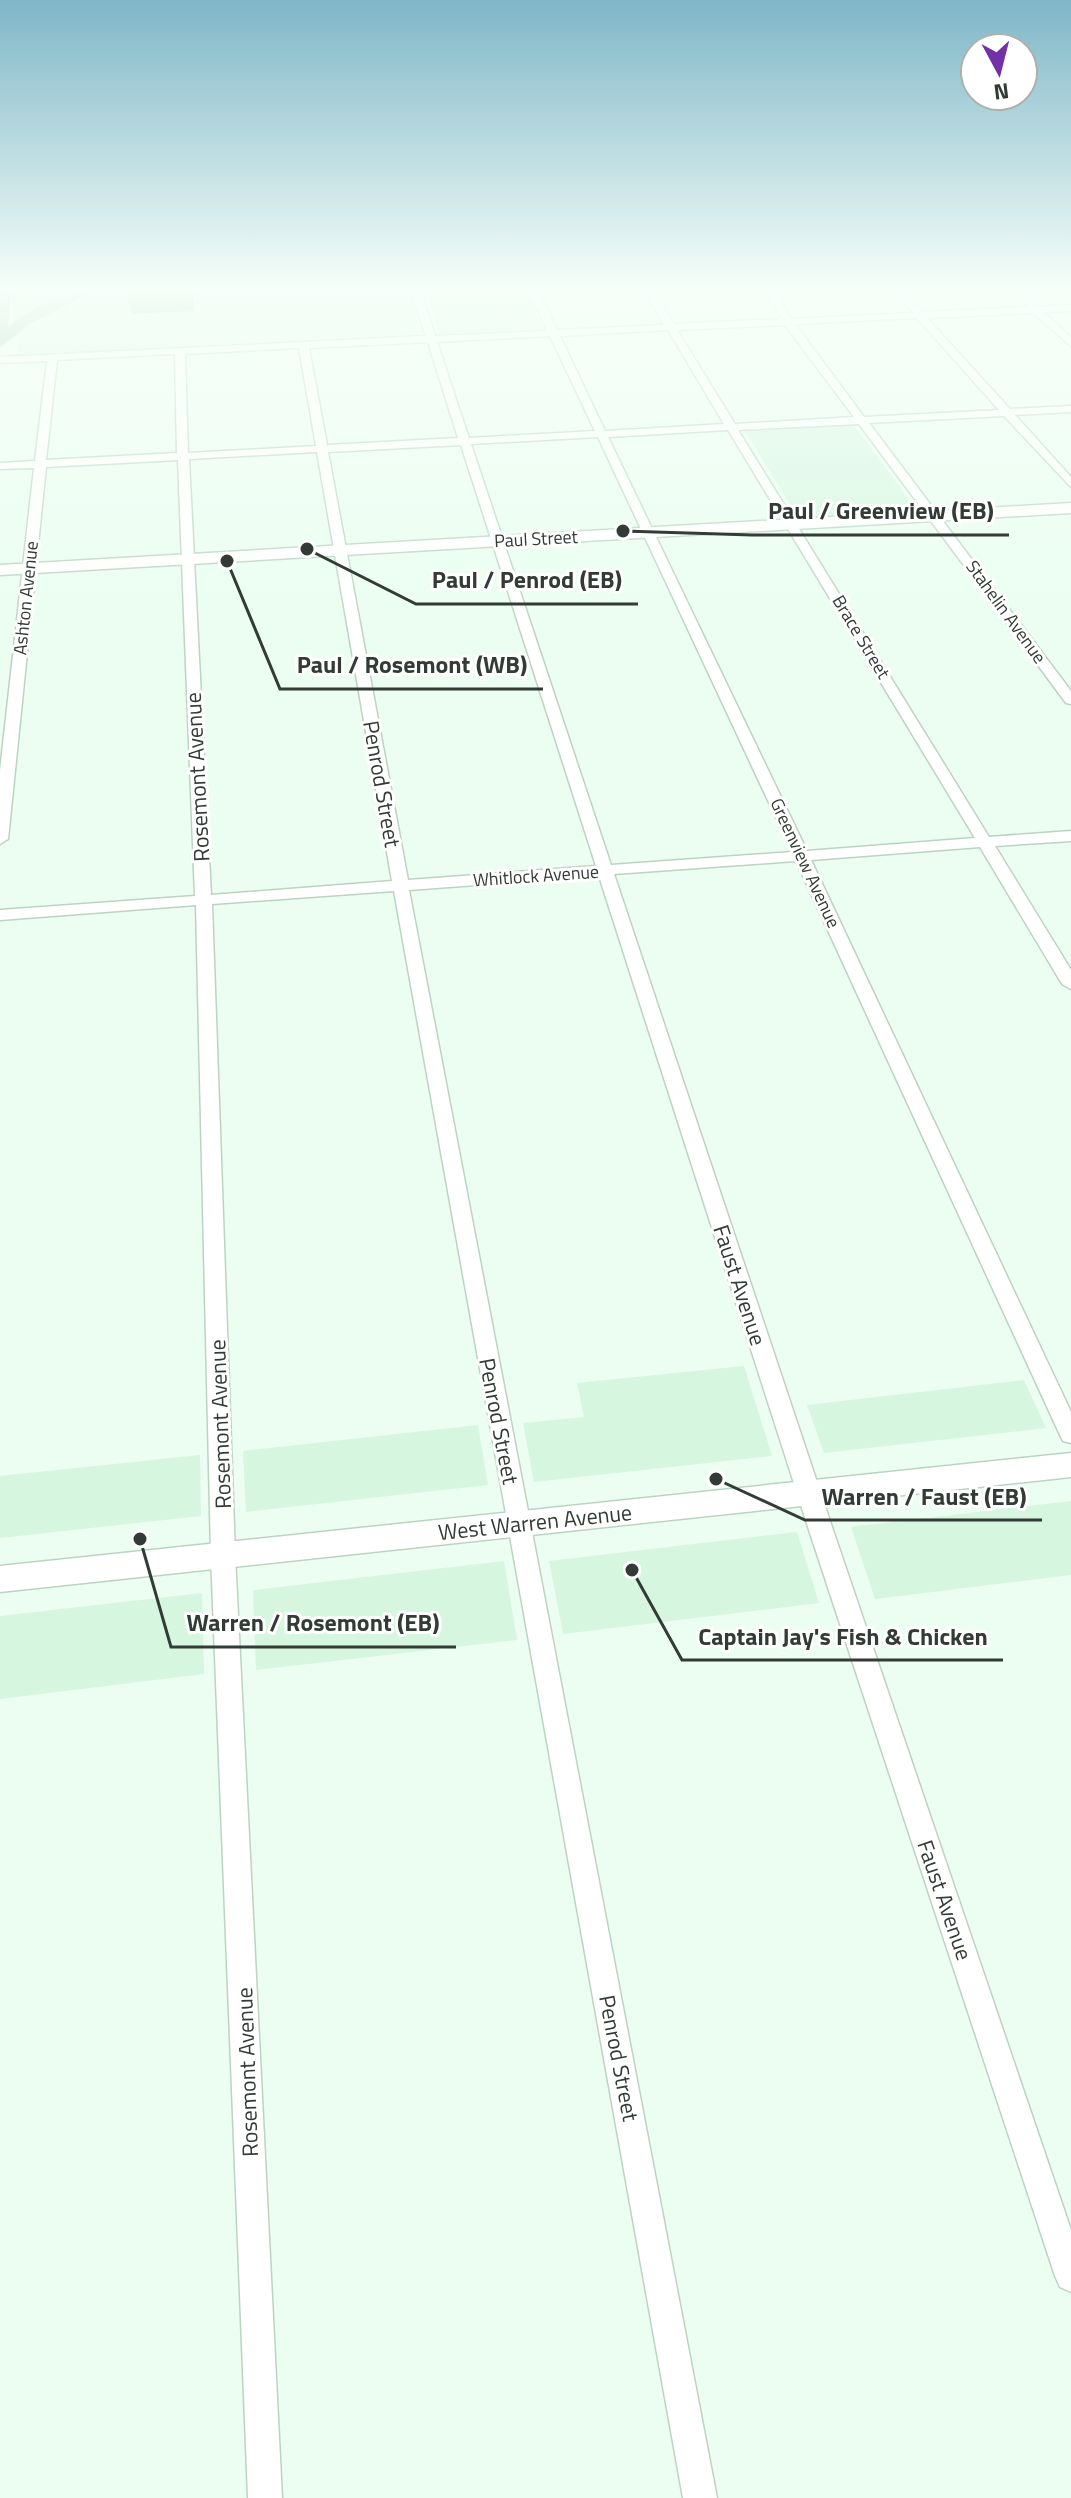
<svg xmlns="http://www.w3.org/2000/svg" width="1071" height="2498" viewBox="0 0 1071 2498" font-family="'Titillium Web',sans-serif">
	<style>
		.built { fill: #d6f6e0 }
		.green { fill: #caf1d7 }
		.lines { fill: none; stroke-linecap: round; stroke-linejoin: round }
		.street-casing { stroke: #bcd3c4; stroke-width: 3 }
		.secondary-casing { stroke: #bcd3c4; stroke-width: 3 }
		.primary-casing { stroke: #dee0df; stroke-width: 3 }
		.street { fill: #fff; fill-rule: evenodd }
		.secondary { fill: #fff; fill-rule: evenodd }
		.primary { fill: #9bc3ab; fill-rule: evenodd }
		.wall { fill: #86b697 }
		.shaded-wall { fill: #6d947b }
		.building { fill: #9cd4b0; stroke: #6d947b; stroke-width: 2 }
		.labels { text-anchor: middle; stroke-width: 6; stroke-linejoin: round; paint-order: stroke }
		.far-street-label { font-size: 18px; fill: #323b35; stroke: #fff }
		.street-label { font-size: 22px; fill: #323b35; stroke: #fff }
		.leader { fill: none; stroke: #323b35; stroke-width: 3 }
		.callout-dot { fill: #323b35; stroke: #fff; stroke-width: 3 }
		.callout-label { font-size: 24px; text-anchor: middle; font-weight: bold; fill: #323b35; stroke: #fff; stroke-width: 6; stroke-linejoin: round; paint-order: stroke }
	</style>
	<rect width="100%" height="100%" fill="#ebfef1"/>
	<g class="built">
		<polygon points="98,292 411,292 423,336 16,355 21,330 36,320"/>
		<polygon points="854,425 918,512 799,519 745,431"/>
		<polygon points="744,1366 772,1456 534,1482 523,1423 584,1417 577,1383"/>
		<polygon points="1024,1380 1046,1428 824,1453 807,1405"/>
		<polygon points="478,1425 488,1485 246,1512 243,1451"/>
		<polygon points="200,1455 201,1516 0,1538 0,1476"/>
		<polygon points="1071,1501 1071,1575 875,1599 851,1527"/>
		<polygon points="797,1532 819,1603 563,1634 549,1561"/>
		<polygon points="504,1561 517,1640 256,1670 253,1590"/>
		<polygon points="202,1593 204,1674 0,1699 0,1616"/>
	</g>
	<g class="green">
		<polygon points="11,292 80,292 14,323"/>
		<polygon points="426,292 526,292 544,330 440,335"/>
	</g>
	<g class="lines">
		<defs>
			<path id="street" d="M411 292H421L435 336 547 331 530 292H539L557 330 664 325 645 292H654L674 324 782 319 767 292H776L791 319 913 313 895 292H904L922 312 1028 307 1013 292H1023L1038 307 1071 305V311L1044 312 1071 338V346L1033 313 927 318 1010 409 1071 406V412L1015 415 1071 477V487L1004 416 869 423 1071 691V704L1066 703 859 424 738 430 989 837 1071 831V841L995 846 1071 970V989L1062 984 980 847 811 860 1071 1412V1443L1063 1441 1060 1435 796 861 614 874 832 1527 1071 2230V2292L1060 2287 1055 2276 808 1527 599 876 409 890 717 2498H683L394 891 212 904 235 1555 282 2498H248L211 1555 196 905 0 920V910L195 896 178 460 46 467 8 839 0 844V771L34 468 0 469V463L35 461 47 361 0 363V357L426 336ZM917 318 999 410 864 417 795 324ZM785 325 854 417 735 424 677 330ZM668 330 724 424 605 431 560 336ZM550 336 595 431 469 438 437 342ZM428 342 458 438 327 445 309 348ZM299 348 316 446 188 453 185 354ZM175 354 177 453 46 460 57 360ZM728 430 975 838 807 851 608 437ZM598 437 792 852 611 865 471 444ZM461 445 596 866 408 880 328 452ZM317 452 392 881 211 895 189 459Z"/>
			<g id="secondary">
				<polygon points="1071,503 1071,513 0,575 0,565"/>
				<polygon points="1071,1453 1071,1477 0,1592 0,1566"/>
			</g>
			<path id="primary" d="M0 292H10L8 328C29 309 63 292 92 292L29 324 0 347Z"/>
		</defs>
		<use href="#street" class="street-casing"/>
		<use href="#secondary" class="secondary-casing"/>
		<use href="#primary" class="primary-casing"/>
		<use href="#street" class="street"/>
		<use href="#secondary" class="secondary"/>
		<use href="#primary" class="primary"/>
	</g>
	<polygon class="wall" points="194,292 193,311 131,314 128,297"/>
	<polygon class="shaded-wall" points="192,292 194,292 193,311 191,295"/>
	<polygon class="building" points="129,292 192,292 191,295 128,297"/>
	<linearGradient id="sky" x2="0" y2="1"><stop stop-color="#7fb6c7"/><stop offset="0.45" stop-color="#f6fff9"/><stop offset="1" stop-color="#f6fff9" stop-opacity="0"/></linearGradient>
	<rect width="1071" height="642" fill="url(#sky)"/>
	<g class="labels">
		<g class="far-street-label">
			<text transform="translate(536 539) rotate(-3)" y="6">Paul Street</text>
			<text transform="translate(26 598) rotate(-84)" y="6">Ashton Avenue</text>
			<text transform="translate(1006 612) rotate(54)" y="6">Stahelin Avenue</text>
			<text transform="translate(861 637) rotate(59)" y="6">Brace Street</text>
			<text transform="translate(805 863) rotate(65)" y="6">Greenview Avenue</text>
			<text transform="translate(536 876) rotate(-4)" y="6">Whitlock Avenue</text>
		</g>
		<g class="street-label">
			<text transform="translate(197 777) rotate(-93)" y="8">Rosemont Avenue</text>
			<text transform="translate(382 784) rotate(80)" y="8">Penrod Street</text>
			<text transform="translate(740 1285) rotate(72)" y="8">Faust Avenue</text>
			<text transform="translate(499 1421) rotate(79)" y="8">Penrod Street</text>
			<text transform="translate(220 1424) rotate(-92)" y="8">Rosemont Avenue</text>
			<text transform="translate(535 1522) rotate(-6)" y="8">West Warren Avenue</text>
			<text transform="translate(945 1900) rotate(71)" y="8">Faust Avenue</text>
			<text transform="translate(619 2058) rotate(79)" y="8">Penrod Street</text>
			<text transform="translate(247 2072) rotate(-92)" y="8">Rosemont Avenue</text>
		</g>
	</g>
	<path class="leader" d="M623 531L752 535H1009M307 549L416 604H638M227 561L280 689H543M716 1479L805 1520H1042M140 1539L171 1647H456M632 1570L682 1660H1003"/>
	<g class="callout-dot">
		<circle cx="623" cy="531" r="8"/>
		<circle cx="307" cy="549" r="8"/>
		<circle cx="227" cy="561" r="8"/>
		<circle cx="716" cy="1479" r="8"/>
		<circle cx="140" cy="1539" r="8"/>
		<circle cx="632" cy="1570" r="8"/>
	</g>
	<g class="callout-label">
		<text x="881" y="519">Paul / Greenview (EB)</text>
		<text x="527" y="588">Paul / Penrod (EB)</text>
		<text x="412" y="673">Paul / Rosemont (WB)</text>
		<text x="924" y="1505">Warren / Faust (EB)</text>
		<text x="313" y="1631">Warren / Rosemont (EB)</text>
		<text x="843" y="1645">Captain Jay's Fish &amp; Chicken</text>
	</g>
	<g transform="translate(999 72) rotate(173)"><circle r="38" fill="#ffffff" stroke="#adb1ae" stroke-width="2"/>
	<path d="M0-6L14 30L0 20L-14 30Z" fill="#7231a6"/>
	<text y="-12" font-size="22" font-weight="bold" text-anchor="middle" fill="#323b35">N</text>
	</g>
</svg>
